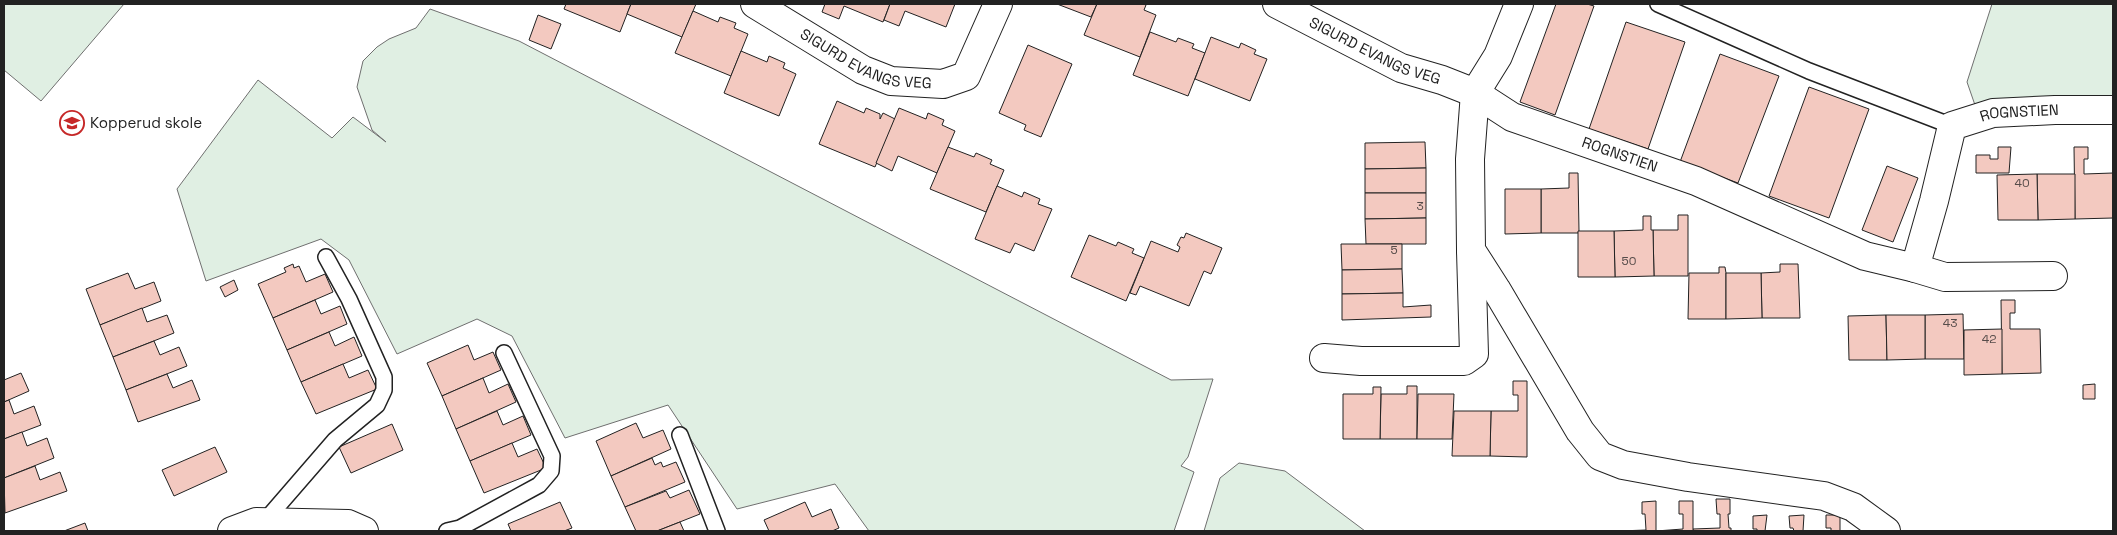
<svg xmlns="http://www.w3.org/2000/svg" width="2117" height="535" viewBox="0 0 2117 535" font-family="'Space Grotesk',sans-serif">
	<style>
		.green { fill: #e0efe3; stroke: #6f6f6f }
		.building { fill: #f3c9c0; stroke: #222 }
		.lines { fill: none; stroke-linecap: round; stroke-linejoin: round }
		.service-casing { stroke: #222; stroke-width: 18 }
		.minor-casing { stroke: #222; stroke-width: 30 }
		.service { stroke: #fff; stroke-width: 15 }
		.minor { stroke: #fff; stroke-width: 28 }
		.labels { text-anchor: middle; stroke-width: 4; stroke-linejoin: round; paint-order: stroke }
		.number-label { font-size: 12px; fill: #564c4a }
		.street-label { font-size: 15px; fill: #222; stroke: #fff }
		.poi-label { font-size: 15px; fill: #222; stroke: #fff; text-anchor: start }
	</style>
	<rect width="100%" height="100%" fill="#fff"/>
	<g class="green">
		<polygon points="4,4 124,4 41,101 4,70"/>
		<polygon points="1992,4 2113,4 2113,99 1976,108 1967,82"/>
		<polygon points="430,9 519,41 1171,380 1213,379 1188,457 1181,466 1194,472 1174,531 869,531 835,484 737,509 668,405 565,438 512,336 477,319 397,354 349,260 321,239 206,281 177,189 258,80 332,138 353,117 386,142 372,130 357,87 363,61 377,47 389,39 416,28"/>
		<polygon points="1239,463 1285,471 1365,531 1204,531 1220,478"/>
	</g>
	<g class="building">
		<polygon points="566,4 631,4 620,32 564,9"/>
		<polygon points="631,4 696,4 682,37 627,14"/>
		<polygon points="825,4 890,4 883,22 844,6 839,19 822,12"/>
		<polygon points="890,4 955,4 946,27 905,11 899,26 884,20"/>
		<polygon points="1057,4 1097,4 1091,17"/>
		<polygon points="1097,4 1143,4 1146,5 1144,10 1156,15 1140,57 1084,35"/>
		<polygon points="1556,4 1587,4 1594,6 1555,115 1520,102"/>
		<polygon points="693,11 718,22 720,17 736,23 734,28 748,34 731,76 675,53"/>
		<polygon points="538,15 561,24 551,49 529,40"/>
		<polygon points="1626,22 1685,42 1648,149 1589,129"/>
		<polygon points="1150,32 1176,42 1178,38 1194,44 1192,48 1205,53 1188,96 1133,75"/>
		<polygon points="1211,37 1239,48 1241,43 1256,50 1254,54 1267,59 1250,101 1195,79"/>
		<polygon points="1028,45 1072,64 1041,137 1024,130 1026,125 999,113"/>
		<polygon points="741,51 767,62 769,56 785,63 783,68 796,74 779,116 724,93"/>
		<polygon points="1720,54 1779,76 1738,183 1680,162"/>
		<polygon points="1809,87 1869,109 1829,218 1769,196"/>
		<polygon points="837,101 864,113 866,108 880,114 880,119 883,113 895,119 875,167 819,144"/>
		<polygon points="899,108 926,119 928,113 944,120 942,125 955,131 937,173 898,156 892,171 876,163"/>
		<polygon points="1425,142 1426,168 1365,169 1365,143"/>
		<polygon points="948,147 974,157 976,153 992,160 990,164 1004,170 986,212 930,189"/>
		<polygon points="1998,147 2011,147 2009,173 1976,173 1976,155 1990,155 1990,159 1998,159"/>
		<polygon points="2074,147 2088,147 2088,159 2084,159 2084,174 2113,173 2113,218 2075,219"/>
		<polygon points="1887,166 1918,178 1893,242 1862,230"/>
		<polygon points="1426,168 1426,193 1365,193 1365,169"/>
		<polygon points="1569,173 1578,173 1579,231 1578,233 1541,233 1541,189 1569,188"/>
		<polygon points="2037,174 2075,174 2075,219 2038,220"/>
		<polygon points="2037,174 2038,220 1998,220 1997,175"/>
		<polygon points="997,186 1022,197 1024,192 1040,199 1038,204 1052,209 1034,251 1015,243 1010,253 975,239"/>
		<polygon points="1505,189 1541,189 1541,233 1505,234"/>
		<polygon points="1365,193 1426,193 1426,218 1365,219"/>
		<polygon points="1678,215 1688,215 1688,276 1654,276 1653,230 1678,230"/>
		<polygon points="1643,216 1651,216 1651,230 1653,230 1654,276 1615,277 1614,231 1643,230"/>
		<polygon points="1426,218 1426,244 1366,244 1365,219"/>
		<polygon points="1578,231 1614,231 1615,277 1578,277"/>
		<polygon points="1186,233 1222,248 1211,274 1204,271 1189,306 1140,286 1136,295 1130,293 1151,241 1178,252 1180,247 1177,245 1181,237 1184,238"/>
		<polygon points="1089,235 1116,246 1118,242 1134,249 1132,253 1144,258 1126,301 1071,277"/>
		<polygon points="1341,244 1402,244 1402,269 1342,270"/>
		<polygon points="293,264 294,268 299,266 306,282 325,274 333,292 273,318 258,284 286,272 284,268"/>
		<polygon points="1780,264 1798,264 1800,318 1762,318 1761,273 1780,272"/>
		<polygon points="1719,267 1725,267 1726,273 1726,319 1688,319 1689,273 1719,273"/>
		<polygon points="1402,269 1403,293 1342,294 1342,270"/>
		<polygon points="128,273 135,289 154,282 161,301 100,325 86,289"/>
		<polygon points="1726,273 1761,273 1762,318 1726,319"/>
		<polygon points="234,280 238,290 225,297 220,287"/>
		<polygon points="1403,293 1403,307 1431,305 1431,317 1342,320 1342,294"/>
		<polygon points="315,300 321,314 340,306 347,324 287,350 273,318"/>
		<polygon points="2001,300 2015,300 2015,313 2010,313 2010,329 2040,329 2041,373 2002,374"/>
		<polygon points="142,308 147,322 167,315 174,333 113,357 100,325"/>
		<polygon points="1963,314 1964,359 1925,359 1925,315"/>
		<polygon points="1886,315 1887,360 1849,360 1848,316"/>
		<polygon points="1886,315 1925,315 1925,359 1887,360"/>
		<polygon points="2002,329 2002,374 1964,375 1964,330"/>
		<polygon points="329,332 335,346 354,337 362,356 301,382 287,350"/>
		<polygon points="154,341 160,355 179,347 187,366 126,390 113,357"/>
		<polygon points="468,345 474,360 493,352 501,370 442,396 427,363"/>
		<polygon points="343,364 349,378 368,370 377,389 316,414 301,382"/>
		<polygon points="21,373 29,391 4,402 4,380"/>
		<polygon points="167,374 173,388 192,380 200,400 138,422 126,390"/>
		<polygon points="483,378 489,393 508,384 516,402 456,429 442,396"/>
		<polygon points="1513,381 1527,381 1527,457 1490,456 1491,411 1518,411 1518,395 1513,395"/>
		<polygon points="2095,384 2095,399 2083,399 2083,385"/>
		<polygon points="1407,386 1417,386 1417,439 1380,439 1381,394 1407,394"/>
		<polygon points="1373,387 1381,387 1380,439 1343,439 1343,394 1373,394"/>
		<polygon points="1418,394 1454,394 1452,439 1417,439"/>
		<polygon points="9,400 14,414 34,406 41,425 4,439 4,402"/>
		<polygon points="497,411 503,425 523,416 531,435 470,461 456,429"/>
		<polygon points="1454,411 1491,411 1490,456 1452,456"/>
		<polygon points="636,423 643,438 663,430 671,449 611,476 596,441"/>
		<polygon points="392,424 403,450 351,473 339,447"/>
		<polygon points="22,432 27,446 47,438 54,458 4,478 4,439"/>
		<polygon points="512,443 518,457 537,449 546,468 484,493 470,461"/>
		<polygon points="215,447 227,472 174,496 162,470"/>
		<polygon points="652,458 655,465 661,462 663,467 676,462 685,482 625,507 611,476"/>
		<polygon points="35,466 40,480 60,472 67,491 5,513 4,478"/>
		<polygon points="689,490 700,514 657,531 636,531 625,507 666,491 670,498"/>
		<polygon points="1716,499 1730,499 1730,514 1728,514 1729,528 1731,528 1731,531 1693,531 1693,529 1720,528 1720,514 1717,514"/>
		<polygon points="1656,501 1656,531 1619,531 1646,530 1645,514 1642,514 1642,502"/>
		<polygon points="1679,501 1693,501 1693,531 1656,531 1683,529 1683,514 1679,514"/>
		<polygon points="560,502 572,528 564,531 511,531 508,524"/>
		<polygon points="805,502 812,517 831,509 839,528 832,531 769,531 764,520"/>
		<polygon points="1767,515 1765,531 1757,531 1757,529 1753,529 1753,516"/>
		<polygon points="1804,515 1803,531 1794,531 1793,528 1790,528 1789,516"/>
		<polygon points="1826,515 1840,515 1840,531 1831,531 1831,528 1826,528"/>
		<polygon points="680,522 684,531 657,531"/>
		<polygon points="85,523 88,531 64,531"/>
	</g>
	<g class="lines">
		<defs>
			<g id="service">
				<polyline points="1658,4 1809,71 1952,126"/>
				<polyline points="680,435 717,531"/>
				<polyline points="264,522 335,440 377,405 384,390 384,377 349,299 326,257"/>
				<polyline points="447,531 460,528 539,485 551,471 552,456 504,353"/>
			</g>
			<g id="minor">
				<path id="s1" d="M755 4 863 70 891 81 943 84 966 76 998 4"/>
				<path id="s2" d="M1277 4 1401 68 1442 80 1475 93 1512 117 1696 181 1865 256 1915 268 1934 201 1952 126 1993 113 2055 110H2113"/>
				<polyline points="1519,4 1498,56 1475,93 1470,159 1471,250 1496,289 1580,431 1600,456 1623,465 1688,477 1824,496 1853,507 1886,531"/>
				<polyline points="1915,268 1945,277 2053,276"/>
				<polyline points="1324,358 1361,361 1464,361 1474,354 1471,251"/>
				<polyline points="232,531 256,522 348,524 364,531"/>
			</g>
		</defs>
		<use href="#service" class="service-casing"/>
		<use href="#minor" class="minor-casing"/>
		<use href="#service" class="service"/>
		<use href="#minor" class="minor"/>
	</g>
	<defs>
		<symbol id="school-ring" viewBox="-11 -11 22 22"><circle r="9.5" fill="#fff" stroke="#c62828" stroke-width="1.5"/><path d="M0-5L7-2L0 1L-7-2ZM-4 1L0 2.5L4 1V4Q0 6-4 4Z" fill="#c62828"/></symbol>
	</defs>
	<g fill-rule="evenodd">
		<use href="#school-ring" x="58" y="109" width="28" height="28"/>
	</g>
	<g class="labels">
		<g class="number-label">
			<text x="2022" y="187">40</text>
			<text x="1420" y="210">3</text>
			<text x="1394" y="254">5</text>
			<text x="1629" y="265">50</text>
			<text x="1950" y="327">43</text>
			<text x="1989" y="343">42</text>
		</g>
		<g class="street-label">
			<text dy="5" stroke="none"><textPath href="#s2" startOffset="109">SIGURD EVANGS VEG</textPath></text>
			<text dy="5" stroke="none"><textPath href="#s1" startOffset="126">SIGURD EVANGS VEG</textPath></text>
			<text dy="5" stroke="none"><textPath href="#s2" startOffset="909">ROGNSTIEN</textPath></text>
			<text dy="5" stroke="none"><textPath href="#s2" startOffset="376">ROGNSTIEN</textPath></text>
		</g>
		<g class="poi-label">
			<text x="90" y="128">Kopperud skole</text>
		</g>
	</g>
	<rect width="2117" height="535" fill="none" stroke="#222222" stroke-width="10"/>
</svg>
